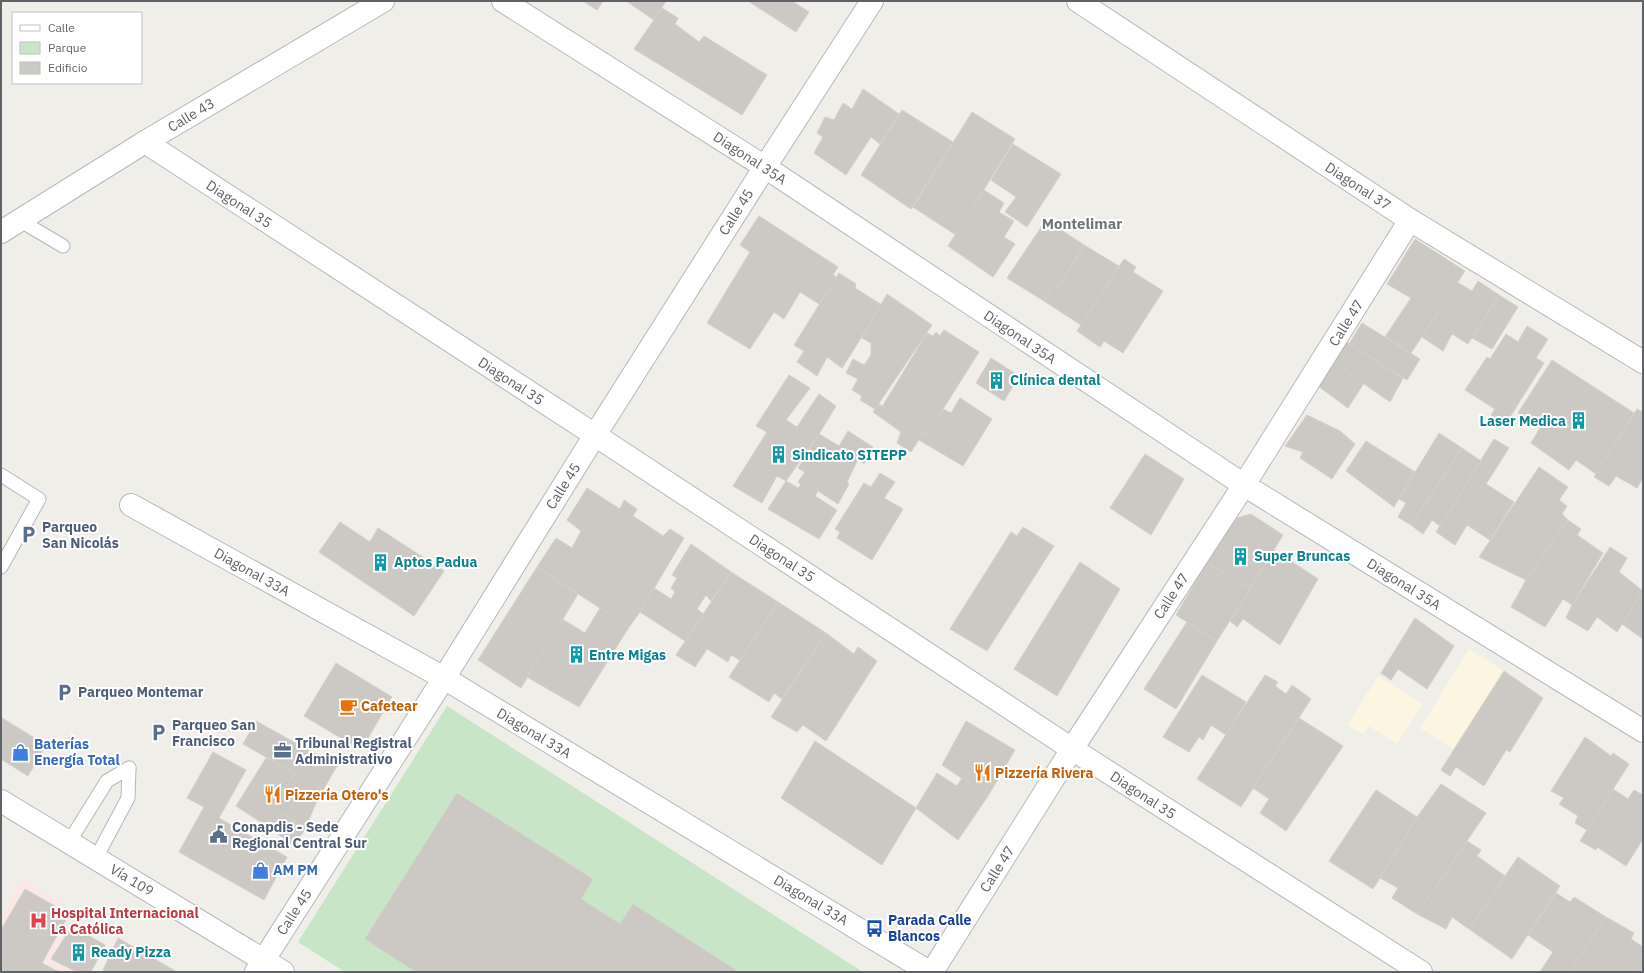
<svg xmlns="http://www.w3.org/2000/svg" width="1644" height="973" viewBox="0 0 1644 973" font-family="'IBM Plex Sans',sans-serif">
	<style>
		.commercial { fill: #fbf5e1 }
		.medical { fill: #fae8e7 }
		.green { fill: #c8e5c7 }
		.building { fill: #ccc9c4; stroke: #d4d0c7 }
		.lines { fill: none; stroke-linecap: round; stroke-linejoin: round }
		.service-casing { stroke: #b5b8bb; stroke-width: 15 }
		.minor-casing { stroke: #b5b8bb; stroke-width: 24 }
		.secondary-casing { stroke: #b4b7bb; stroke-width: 24 }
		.service { stroke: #fff; stroke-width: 13 }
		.minor { stroke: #fff; stroke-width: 22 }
		.secondary { stroke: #fff; stroke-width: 22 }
		.labels { text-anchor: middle; stroke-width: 4; stroke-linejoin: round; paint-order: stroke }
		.street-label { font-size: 14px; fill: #5f6367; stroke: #fff }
		.culture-label { font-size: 14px; font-weight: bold; fill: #0d838f; stroke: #fff; text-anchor: start }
		.service-label { font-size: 14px; font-weight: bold; fill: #4e5e75; stroke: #fff; text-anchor: start }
		.food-label { font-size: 14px; font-weight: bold; fill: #c56008; stroke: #fff; text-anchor: start }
		.shop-label { font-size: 14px; font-weight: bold; fill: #366cbe; stroke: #fff; text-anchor: start }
		.health-label { font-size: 14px; font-weight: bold; fill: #be3a42; stroke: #fff; text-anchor: start }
		.transit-label { font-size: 14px; font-weight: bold; fill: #164399; stroke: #fff; text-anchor: start }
		.neighbourhood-label { font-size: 15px; font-weight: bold; fill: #707579; stroke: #fff }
	</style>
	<rect width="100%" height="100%" fill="#f0eee8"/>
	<g class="commercial">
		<polygon points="1469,649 1504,671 1453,749 1420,728"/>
		<polygon points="1378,676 1423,704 1397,744 1369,726 1363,734 1347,725"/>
	</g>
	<polygon class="medical" points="22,878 79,912 51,959 77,972 1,972 1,915"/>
	<polygon class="green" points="447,706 863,972 739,972 633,904 620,924 581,899 592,879 458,793 365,939 416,972 345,972 298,942"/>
	<g class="building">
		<polygon points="583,1 603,1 597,10"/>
		<polygon points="626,1 666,1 654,20"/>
		<polygon points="748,1 792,1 809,12 796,32"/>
		<polygon points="662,8 678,18 675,24 699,42 704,36 767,75 742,115 634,49"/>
		<polygon points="863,89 899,114 880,144 871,137 846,175 814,153 823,137 817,133 825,117 834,120 843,103 852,109"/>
		<polygon points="902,110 953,142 911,209 861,175"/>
		<polygon points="972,112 1015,139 956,235 913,207"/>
		<polygon points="1013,144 1061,174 1027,227 1005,212 1016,197 991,180"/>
		<polygon points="984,190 1004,203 999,212 1014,221 1004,237 1015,244 993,277 948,246"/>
		<polygon points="759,216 838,267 833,275 837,277 819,304 800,292 784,319 774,312 750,349 707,323 750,252 740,245"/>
		<polygon points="1046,220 1084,245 1059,287 1055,284 1044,301 1007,278"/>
		<polygon points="1415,239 1465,271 1411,353 1385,337 1411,298 1387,284"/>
		<polygon points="1084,245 1119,266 1081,325 1044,301 1055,284 1059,287"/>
		<polygon points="1124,259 1136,267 1133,272 1163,291 1123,353 1104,341 1100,347 1077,331"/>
		<polygon points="839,273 856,284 855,288 882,305 842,368 827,357 817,376 797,362 804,351 794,345"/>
		<polygon points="1478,281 1499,295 1468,344 1452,334 1443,351 1422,337 1457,282 1472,291"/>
		<polygon points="887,294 932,325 875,409 860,400 862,396 852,390 858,379 846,373 853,359 864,365 871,355 871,343 862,338"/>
		<polygon points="1499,295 1518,307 1492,349 1472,338"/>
		<polygon points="1362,323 1420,359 1407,380 1349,344"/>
		<polygon points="1527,326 1548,339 1536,358 1544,363 1505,425 1491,415 1495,409 1465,390 1487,357 1490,359 1506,334 1518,342"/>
		<polygon points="944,330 979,352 926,436 882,407 927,333 933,336 936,332 940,336"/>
		<polygon points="1343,340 1403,378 1390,402 1330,360"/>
		<polygon points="991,358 1019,376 1004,401 976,383"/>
		<polygon points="1552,360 1634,413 1596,474 1576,460 1569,470 1531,443 1540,428 1518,413"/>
		<polygon points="1334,362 1364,383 1348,408 1318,386"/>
		<polygon points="789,375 810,388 786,420 797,427 819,394 836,406 819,434 786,481 777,476 762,503 733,486 767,432 756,426"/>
		<polygon points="960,398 992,419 963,466 919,440 923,433 926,436 943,409 951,413"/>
		<polygon points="879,404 923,433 911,452 897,443 901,432 873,412"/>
		<polygon points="1637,409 1643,412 1643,478 1637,488 1616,476 1609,486 1594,477"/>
		<polygon points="1307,415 1340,431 1355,444 1332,479 1300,458 1303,452 1285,446"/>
		<polygon points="848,431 873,447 864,464 858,459 847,482 849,484 838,504 818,491 815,496 837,510 819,539 768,509 786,481 798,488 801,485 798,482 805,472 798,468 819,434 839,446"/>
		<polygon points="1439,433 1462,448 1411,525 1398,517 1406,503 1399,499"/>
		<polygon points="1494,439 1509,448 1486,484 1514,502 1490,540 1467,525 1455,545 1436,532"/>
		<polygon points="1366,441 1415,472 1394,507 1346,471"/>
		<polygon points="1462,448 1481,461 1440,526 1432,520 1423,534 1411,525"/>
		<polygon points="1145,454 1184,479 1151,535 1110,508"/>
		<polygon points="1539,467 1568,487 1559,500 1567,506 1562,514 1568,520 1526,580 1479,557"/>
		<polygon points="880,473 895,482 884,498 903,509 872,560 837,538 840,532 835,529 864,483 871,487"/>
		<polygon points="587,488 620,509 624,500 637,509 633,516 663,536 670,529 684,538 640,612 629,627 537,567 556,538 572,548 581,531 567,520"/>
		<polygon points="1251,514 1283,535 1250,589 1207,563 1237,518"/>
		<polygon points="1568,520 1581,529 1577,535 1603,553 1572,605 1563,599 1545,627 1511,607 1526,580"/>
		<polygon points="340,522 370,542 378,528 444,571 414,616 319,552"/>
		<polygon points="1023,527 1054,546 987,651 950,629 1011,532 1017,536"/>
		<polygon points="691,544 731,572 711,601 706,595 697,609 703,614 685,641 640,612 654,588 671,599 675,592 671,588 677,578 672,575"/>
		<polygon points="1610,547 1627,558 1619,572 1643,591 1617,632 1597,617 1588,631 1566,618 1572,605"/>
		<polygon points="1274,550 1318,579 1280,645 1243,619 1237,627 1230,621"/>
		<polygon points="1080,562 1120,589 1057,696 1014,669"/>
		<polygon points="1207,563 1250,589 1217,641 1176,615"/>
		<polygon points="537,567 578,594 521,688 478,660"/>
		<polygon points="731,572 778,602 740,660 731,655 728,662 707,649 695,667 676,655"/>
		<polygon points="1643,591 1643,639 1622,624"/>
		<polygon points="778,602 826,633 782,699 774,693 769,702 729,677"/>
		<polygon points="600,608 629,627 579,707 527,677 562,619 585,633"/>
		<polygon points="1415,618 1454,646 1427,689 1398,669 1391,680 1381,673"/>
		<polygon points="1187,622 1217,641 1176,709 1144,689"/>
		<polygon points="826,633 854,654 858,647 877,661 826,741 803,725 797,732 771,717"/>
		<polygon points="336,663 392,697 361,750 304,716"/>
		<polygon points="1504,671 1543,698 1510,752 1506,750 1484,786 1456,767 1450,776 1441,770"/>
		<polygon points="1202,675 1246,702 1226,735 1211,725 1203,740 1199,737 1189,752 1163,737"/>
		<polygon points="1265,675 1278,682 1275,686 1286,694 1292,685 1311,699 1241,807 1197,779"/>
		<polygon points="2,718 46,745 28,776 1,759"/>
		<polygon points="1299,718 1343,746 1286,831 1260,813 1269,799 1253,788"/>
		<polygon points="256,721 337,766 323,790 243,744"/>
		<polygon points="966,721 1015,750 988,796 942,765"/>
		<polygon points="1585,737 1611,756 1613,753 1629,764 1587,830 1575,823 1578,816 1559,804 1564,798 1551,791"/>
		<polygon points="815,741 916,808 882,865 781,798"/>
		<polygon points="213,752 246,770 219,818 287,857 264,900 179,852 204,807 187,798"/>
		<polygon points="266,758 295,773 287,786 316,803 305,829 281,813 271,829 236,806"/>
		<polygon points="295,773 323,790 316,803 287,786"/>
		<polygon points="937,773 957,786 962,778 988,796 958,840 916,808"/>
		<polygon points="1441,784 1486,813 1417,914 1392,898 1398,888 1380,878 1417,817"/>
		<polygon points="1613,789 1628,799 1634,790 1643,795 1643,839 1626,866 1597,847 1596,850 1580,841"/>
		<polygon points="1376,790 1417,817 1373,889 1329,861"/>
		<polygon points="457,793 593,879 581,899 620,924 633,904 739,972 416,972 365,939"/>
		<polygon points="281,813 305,829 294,846 271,829"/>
		<polygon points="1467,841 1481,850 1477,856 1505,876 1469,929 1452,917 1446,929 1417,914"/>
		<polygon points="1518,857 1560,886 1512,959 1469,929"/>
		<polygon points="25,889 69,914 42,963 59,972 1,972 1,930"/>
		<polygon points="1556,893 1570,902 1574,897 1606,917 1569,972 1540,972 1553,952 1528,935"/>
		<polygon points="1606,917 1634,933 1631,939 1643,947 1643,955 1632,972 1569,972"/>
		<polygon points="72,926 105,945 91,972 77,972 51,959"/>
		<polygon points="118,938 177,972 108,972 103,970"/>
		<polygon points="1643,955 1643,972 1632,972"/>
	</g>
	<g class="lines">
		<defs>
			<g id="service">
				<polyline points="19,220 63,246"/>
				<polyline points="1,475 39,499 1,567"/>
				<polyline points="69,842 107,781 129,768"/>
				<polyline points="96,858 128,798 129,768"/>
			</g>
			<g id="minor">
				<polyline points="503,1 765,167 1244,485 1643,731"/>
				<polyline points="1078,1 1410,220 1643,362"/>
				<polyline points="145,142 595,435 1072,749 1421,972"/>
				<polyline points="1,232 145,142 383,1"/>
				<polyline points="131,505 444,678 929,972"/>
				<polyline points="256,972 444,678 595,435 765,167 872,1"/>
				<polyline points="932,972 1072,749 1244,485 1410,220"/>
			</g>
			<polyline id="secondary" points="1,801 283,972"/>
		</defs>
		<use href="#service" class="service-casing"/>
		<use href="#minor" class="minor-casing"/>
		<use href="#secondary" class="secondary-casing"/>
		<use href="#service" class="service"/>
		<use href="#minor" class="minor"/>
		<use href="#secondary" class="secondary"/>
	</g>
	<defs>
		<symbol id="building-bare" viewBox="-9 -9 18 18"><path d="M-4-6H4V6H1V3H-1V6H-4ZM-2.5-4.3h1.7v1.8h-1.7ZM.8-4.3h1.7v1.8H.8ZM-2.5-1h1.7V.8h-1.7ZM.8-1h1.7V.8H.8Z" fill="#0f9aa8" stroke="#fff" stroke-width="2.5" paint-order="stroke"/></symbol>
		<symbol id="parking-bare" viewBox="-9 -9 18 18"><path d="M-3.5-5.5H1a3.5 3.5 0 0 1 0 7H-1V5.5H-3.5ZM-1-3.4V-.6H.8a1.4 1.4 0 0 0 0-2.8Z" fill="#5c6f8a" stroke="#fff" stroke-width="2.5" paint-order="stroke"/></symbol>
		<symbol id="cafe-bare" viewBox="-9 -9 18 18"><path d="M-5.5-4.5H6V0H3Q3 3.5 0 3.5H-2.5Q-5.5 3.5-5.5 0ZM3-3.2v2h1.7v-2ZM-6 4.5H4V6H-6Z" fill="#e8710a" stroke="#fff" stroke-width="2.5" paint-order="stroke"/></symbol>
		<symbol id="office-bare" viewBox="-9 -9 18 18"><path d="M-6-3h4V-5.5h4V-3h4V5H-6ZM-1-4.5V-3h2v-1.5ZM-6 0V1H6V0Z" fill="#5c6f8a" stroke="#fff" stroke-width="2.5" paint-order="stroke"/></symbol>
		<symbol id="shop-bare" viewBox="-9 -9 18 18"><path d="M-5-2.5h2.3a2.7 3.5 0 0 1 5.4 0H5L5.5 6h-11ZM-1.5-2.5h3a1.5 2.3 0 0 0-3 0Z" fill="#3f7fe0" stroke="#fff" stroke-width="2.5" paint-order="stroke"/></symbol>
		<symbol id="restaurant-bare" viewBox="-9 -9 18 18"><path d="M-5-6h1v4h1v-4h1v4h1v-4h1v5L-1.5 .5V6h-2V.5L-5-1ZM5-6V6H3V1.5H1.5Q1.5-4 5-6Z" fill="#e8710a" stroke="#fff" stroke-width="2.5" paint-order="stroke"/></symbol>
		<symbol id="civic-bare" viewBox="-9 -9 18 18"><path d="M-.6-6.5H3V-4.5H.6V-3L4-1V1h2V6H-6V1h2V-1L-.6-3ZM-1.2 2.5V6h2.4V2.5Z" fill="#5c6f8a" stroke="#fff" stroke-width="2.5" paint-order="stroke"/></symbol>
		<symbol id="hospital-bare" viewBox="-9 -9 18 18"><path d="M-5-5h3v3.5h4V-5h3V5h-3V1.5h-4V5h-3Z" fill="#e0444e" stroke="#fff" stroke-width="2.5" paint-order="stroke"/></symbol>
		<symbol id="bus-bare" viewBox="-9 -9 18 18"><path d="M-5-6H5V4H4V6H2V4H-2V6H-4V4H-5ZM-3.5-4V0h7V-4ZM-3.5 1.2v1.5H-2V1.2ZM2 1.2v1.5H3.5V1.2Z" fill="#1a4fb4" stroke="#fff" stroke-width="2.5" paint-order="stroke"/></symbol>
	</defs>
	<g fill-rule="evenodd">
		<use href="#building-bare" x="984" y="368" width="25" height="25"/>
		<use href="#building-bare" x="1566" y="408" width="25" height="25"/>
		<use href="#building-bare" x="766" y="442" width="25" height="25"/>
		<use href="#parking-bare" x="16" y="522" width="25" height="25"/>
		<use href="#building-bare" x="1228" y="544" width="25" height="25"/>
		<use href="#building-bare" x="368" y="550" width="25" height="25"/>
		<use href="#building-bare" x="564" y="642" width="25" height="25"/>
		<use href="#parking-bare" x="52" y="680" width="25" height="25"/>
		<use href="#cafe-bare" x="336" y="694" width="25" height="25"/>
		<use href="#parking-bare" x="146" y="720" width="25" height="25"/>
		<use href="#office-bare" x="270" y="738" width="25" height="25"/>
		<use href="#shop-bare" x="8" y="740" width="25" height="25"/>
		<use href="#restaurant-bare" x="970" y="760" width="25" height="25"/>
		<use href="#restaurant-bare" x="260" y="782" width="25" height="25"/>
		<use href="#civic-bare" x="206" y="822" width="25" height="25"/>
		<use href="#shop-bare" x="248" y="858" width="25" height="25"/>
		<use href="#hospital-bare" x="26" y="908" width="25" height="25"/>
		<use href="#bus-bare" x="862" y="916" width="25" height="25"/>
		<use href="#building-bare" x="66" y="940" width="25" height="25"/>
	</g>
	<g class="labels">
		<g class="street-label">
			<text transform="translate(191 115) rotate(-31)" y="5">Calle 43</text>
			<text transform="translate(750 158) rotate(33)" y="5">Diagonal 35A</text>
			<text transform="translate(1358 186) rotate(33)" y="5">Diagonal 37</text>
			<text transform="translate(239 204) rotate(33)" y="5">Diagonal 35</text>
			<text transform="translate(736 212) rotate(-58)" y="5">Calle 45</text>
			<text transform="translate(1346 323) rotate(-58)" y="5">Calle 47</text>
			<text transform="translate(1020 337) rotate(34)" y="5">Diagonal 35A</text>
			<text transform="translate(511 381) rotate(33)" y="5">Diagonal 35</text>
			<text transform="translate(563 486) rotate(-58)" y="5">Calle 45</text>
			<text transform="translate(782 558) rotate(33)" y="5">Diagonal 35</text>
			<text transform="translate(252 572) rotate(29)" y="5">Diagonal 33A</text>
			<text transform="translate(1404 584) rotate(32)" y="5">Diagonal 35A</text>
			<text transform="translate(1171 596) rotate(-57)" y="5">Calle 47</text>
			<text transform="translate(534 733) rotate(31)" y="5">Diagonal 33A</text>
			<text transform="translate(1143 795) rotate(33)" y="5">Diagonal 35</text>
			<text transform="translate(997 869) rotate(-58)" y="5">Calle 47</text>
			<text transform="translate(132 880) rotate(31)" y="5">Vía 109</text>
			<text transform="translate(811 900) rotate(31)" y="5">Diagonal 33A</text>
			<text transform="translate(294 912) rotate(-57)" y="5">Calle 45</text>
		</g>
		<g class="culture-label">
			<text x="1010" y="385">Clínica dental</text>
			<text x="1566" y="426" text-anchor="end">Laser Medica</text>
			<text x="792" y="460">Sindicato SITEPP</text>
			<text x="1254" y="561">Super Bruncas</text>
			<text x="394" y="567">Aptos Padua</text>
			<text x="589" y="660">Entre Migas</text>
			<text x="91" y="957">Ready Pizza</text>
		</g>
		<g class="service-label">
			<text x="42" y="532">Parqueo<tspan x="42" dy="16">San Nicolás</tspan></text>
			<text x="78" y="697">Parqueo Montemar</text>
			<text x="172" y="730">Parqueo San<tspan x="172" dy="16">Francisco</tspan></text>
			<text x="295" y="748">Tribunal Registral<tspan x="295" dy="16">Administrativo</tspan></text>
			<text x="232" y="832">Conapdis - Sede<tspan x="232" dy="16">Regional Central Sur</tspan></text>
		</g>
		<g class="food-label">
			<text x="361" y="711">Cafetear</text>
			<text x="995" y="778">Pizzería Rivera</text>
			<text x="285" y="800">Pizzería Otero's</text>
		</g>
		<g class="shop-label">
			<text x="34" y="749">Baterías<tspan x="34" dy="16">Energía Total</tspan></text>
			<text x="273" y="875">AM PM</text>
		</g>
		<g class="health-label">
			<text x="51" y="918">Hospital Internacional<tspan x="51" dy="16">La Católica</tspan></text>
		</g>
		<g class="transit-label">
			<text x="888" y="925">Parada Calle<tspan x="888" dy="16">Blancos</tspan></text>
		</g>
		<g class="neighbourhood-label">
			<text x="1082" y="229">Montelimar</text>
		</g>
	</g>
	<rect width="1644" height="973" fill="none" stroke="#5f6367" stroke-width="4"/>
	<rect x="12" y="12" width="130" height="72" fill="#ffffff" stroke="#bfc1c2"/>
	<rect x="20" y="25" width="20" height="6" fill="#ffffff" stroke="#bfc1c2"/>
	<text x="48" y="32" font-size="12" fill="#5f6367">Calle</text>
	<rect x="20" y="42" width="20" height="12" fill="#c8e5c7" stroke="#bfc1c2"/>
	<text x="48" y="52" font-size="12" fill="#5f6367">Parque</text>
	<rect x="20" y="62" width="20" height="12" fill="#ccc9c4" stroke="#bfc1c2"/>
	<text x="48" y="72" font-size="12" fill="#5f6367">Edificio</text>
</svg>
